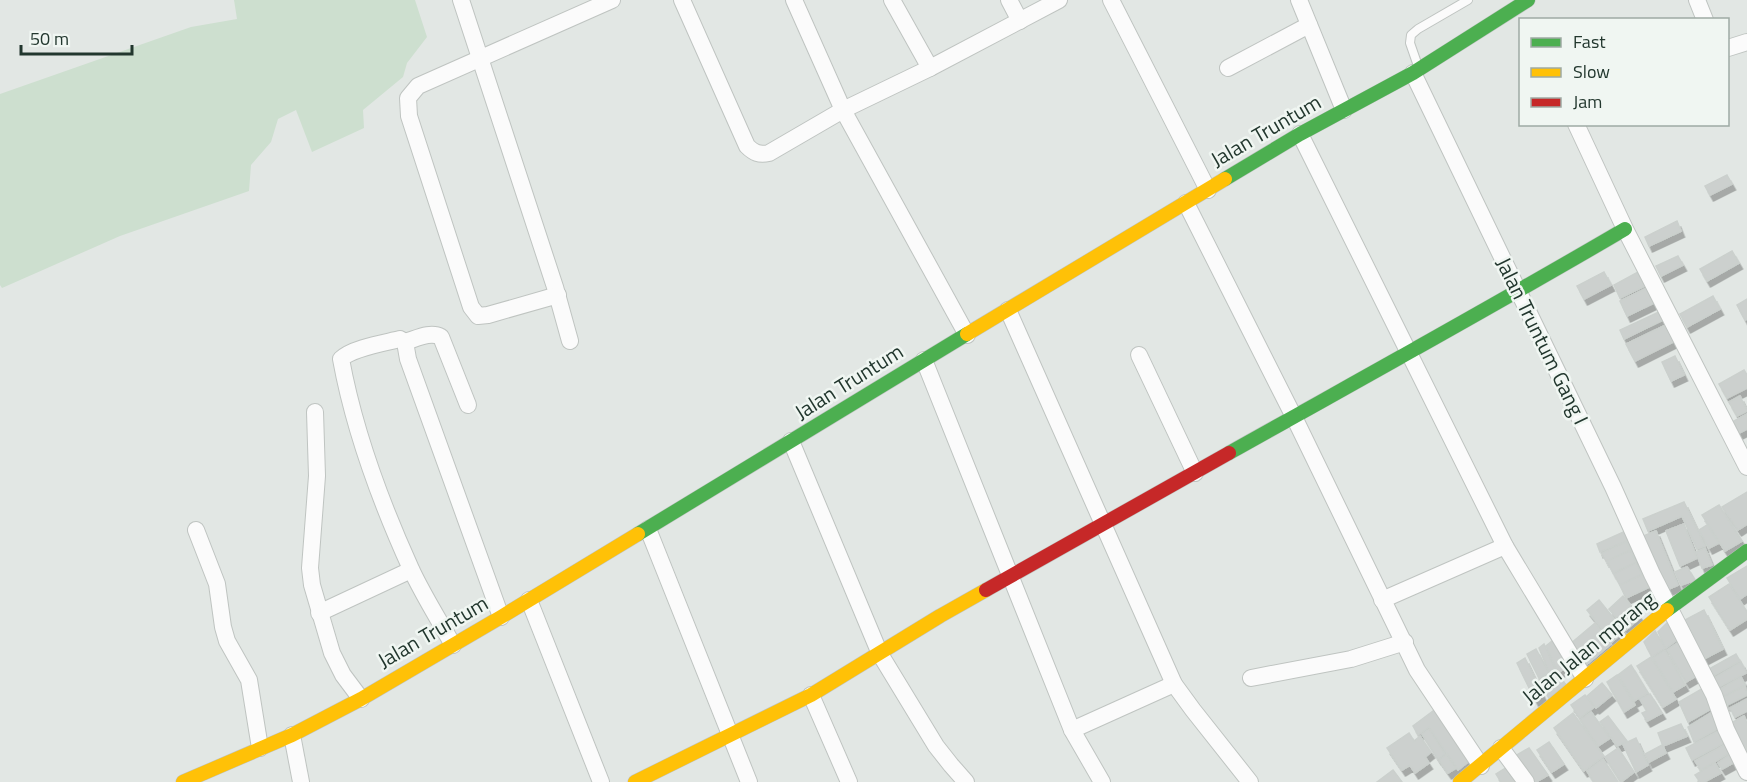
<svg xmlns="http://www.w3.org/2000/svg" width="1747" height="782" viewBox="0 0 1747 782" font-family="'Titillium Web',sans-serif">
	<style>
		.green { fill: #cddfcf }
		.building { fill: #ccd0ce; stroke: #cbd0cd; stroke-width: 1.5; filter: url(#shadow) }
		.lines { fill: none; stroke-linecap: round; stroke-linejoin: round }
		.lane-casing { stroke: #bfc4c1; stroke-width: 10 }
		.street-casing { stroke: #bfc4c1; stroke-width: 18 }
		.fast-casing { stroke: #bec4c1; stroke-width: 15 }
		.slow-casing { stroke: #bec4c1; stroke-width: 15 }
		.jam-casing { stroke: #bec4c1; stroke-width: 15 }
		.lane { stroke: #fbfbfb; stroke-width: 8 }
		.street { stroke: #fbfbfb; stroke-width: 16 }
		.fast { stroke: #4caf50; stroke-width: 14 }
		.slow { stroke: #ffc107; stroke-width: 14 }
		.jam { stroke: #c62828; stroke-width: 14 }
		.labels { text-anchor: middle; stroke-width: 5; stroke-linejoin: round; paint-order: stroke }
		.street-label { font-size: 21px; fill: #22372e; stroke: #f0f6f2 }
	</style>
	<defs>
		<filter id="shadow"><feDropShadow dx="3.5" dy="6" stdDeviation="0" flood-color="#0004"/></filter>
	</defs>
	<rect width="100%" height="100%" fill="#e2e7e4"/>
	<polygon class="green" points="234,0 415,0 427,37 407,63 403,77 363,110 364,128 312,152 296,110 278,119 271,142 251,165 249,191 120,236 2,288 0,285 0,94 191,27 237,19"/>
	<g class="building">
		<polygon points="1727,175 1732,184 1710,195 1705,186"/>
		<polygon points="1677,221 1681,231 1649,246 1645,237"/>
		<polygon points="1732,251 1739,263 1707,281 1700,269"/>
		<polygon points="1678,256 1683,265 1661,276 1656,266"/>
		<polygon points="1604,272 1611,285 1584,299 1577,286"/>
		<polygon points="1638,272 1645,286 1620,298 1614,285"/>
		<polygon points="1647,288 1654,303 1627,316 1620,301"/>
		<polygon points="1713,296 1720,309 1687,327 1680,314"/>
		<polygon points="1747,299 1747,319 1745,320 1737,305"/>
		<polygon points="1661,311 1665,319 1624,339 1620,330"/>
		<polygon points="1666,325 1675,341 1635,361 1626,344"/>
		<polygon points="1675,356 1684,375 1671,381 1662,362"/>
		<polygon points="1744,370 1747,375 1747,388 1727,398 1719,384"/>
		<polygon points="1740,396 1747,411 1737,416 1729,402"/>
		<polygon points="1747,414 1747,429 1739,433 1732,422"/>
		<polygon points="1747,492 1747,524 1738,530 1722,507"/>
		<polygon points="1684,502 1705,546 1697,549 1682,516 1648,531 1643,519"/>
		<polygon points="1719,505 1742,541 1725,551 1702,515"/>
		<polygon points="1684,524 1697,558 1680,566 1666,531"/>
		<polygon points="1707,525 1719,543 1709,548 1699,530"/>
		<polygon points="1628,530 1640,552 1634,557 1626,541 1600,552 1597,544"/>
		<polygon points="1656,531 1678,585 1664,591 1641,537"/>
		<polygon points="1626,542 1630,550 1606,561 1602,553"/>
		<polygon points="1705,548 1712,565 1702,568 1696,552"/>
		<polygon points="1630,551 1636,562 1613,573 1607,561"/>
		<polygon points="1636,563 1642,574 1620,585 1614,574"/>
		<polygon points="1747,566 1747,594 1740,599 1727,578"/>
		<polygon points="1687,567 1695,580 1681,585 1675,572"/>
		<polygon points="1644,574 1649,587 1626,598 1620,585"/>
		<polygon points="1729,584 1747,612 1747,619 1730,630 1709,597"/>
		<polygon points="1623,596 1641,617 1626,630 1609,609"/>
		<polygon points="1599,600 1624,631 1612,642 1587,610"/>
		<polygon points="1704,610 1723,649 1700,661 1681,622"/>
		<polygon points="1668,622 1678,639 1666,648 1658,632"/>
		<polygon points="1595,623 1611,644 1586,665 1570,644"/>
		<polygon points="1655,631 1665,648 1652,657 1644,642"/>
		<polygon points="1557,637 1570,664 1558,673 1546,646"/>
		<polygon points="1679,642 1698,675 1686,682 1667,650"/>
		<polygon points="1544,644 1555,669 1549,672 1539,648"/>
		<polygon points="1536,649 1549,673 1539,678 1527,654"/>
		<polygon points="1665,650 1685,685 1673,692 1653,658"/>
		<polygon points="1736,654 1740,661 1713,676 1709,669"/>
		<polygon points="1651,657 1676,699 1663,707 1637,666"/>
		<polygon points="1525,658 1543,696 1535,700 1517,663"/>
		<polygon points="1741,662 1746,673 1719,687 1714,678"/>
		<polygon points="1631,665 1648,693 1634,701 1618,675"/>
		<polygon points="1556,671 1566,685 1559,689 1550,674"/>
		<polygon points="1549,674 1559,691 1549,698 1539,680"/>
		<polygon points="1617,675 1635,705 1624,712 1607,682"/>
		<polygon points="1741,677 1745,685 1723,696 1720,689"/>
		<polygon points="1602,683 1612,695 1596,708 1587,696"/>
		<polygon points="1745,686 1747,695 1727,705 1724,697"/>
		<polygon points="1705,687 1716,706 1688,722 1679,702"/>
		<polygon points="1650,694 1662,713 1647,721 1642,713 1647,711 1640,699"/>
		<polygon points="1585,695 1594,707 1580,718 1571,705"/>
		<polygon points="1747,699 1747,711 1735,717 1730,708"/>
		<polygon points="1437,708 1474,757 1458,770 1429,727 1418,735 1413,726"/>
		<polygon points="1714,711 1721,727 1694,742 1688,727"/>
		<polygon points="1591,712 1610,738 1598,746 1580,720"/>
		<polygon points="1573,713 1604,756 1584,771 1554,728"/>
		<polygon points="1608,716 1627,741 1617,746 1600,722"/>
		<polygon points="1744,716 1747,723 1747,755 1731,723"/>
		<polygon points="1681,724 1687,736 1663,746 1658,733"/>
		<polygon points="1429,729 1445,754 1438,759 1422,734"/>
		<polygon points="1722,729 1728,741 1692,760 1686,748"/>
		<polygon points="1409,733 1414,741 1420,736 1431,752 1425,757 1429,763 1415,773 1410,765 1402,770 1387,748"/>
		<polygon points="1636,738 1648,765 1636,772 1623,744"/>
		<polygon points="1549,742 1564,764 1552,772 1537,750"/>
		<polygon points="1728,743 1733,751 1701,770 1695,761"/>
		<polygon points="1662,745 1666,753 1649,762 1645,754"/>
		<polygon points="1529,748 1548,775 1536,782 1532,782 1515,756"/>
		<polygon points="1618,748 1634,772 1621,782 1605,757"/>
		<polygon points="1732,753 1735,762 1722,769 1718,763"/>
		<polygon points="1446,755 1456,768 1448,773 1439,760"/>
		<polygon points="1603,759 1618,782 1594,782 1587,771"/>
		<polygon points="1715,763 1721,773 1704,782 1700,782 1695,775"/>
		<polygon points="1512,764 1523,782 1501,782 1496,774"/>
		<polygon points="1393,770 1402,782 1377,782"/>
	</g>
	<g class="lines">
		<defs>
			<polyline id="lane" points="1418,66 1410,43 1411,35 1418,29 1468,0"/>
			<g id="street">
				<polyline points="461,0 555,287 570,341"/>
				<path d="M682 0 747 146C754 153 759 155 769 153L843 110 930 68 1059 0"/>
				<polyline points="794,0 843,110 967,335"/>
				<polyline points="892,0 930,68"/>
				<polyline points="1009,0 1020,21"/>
				<polyline points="1111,0 1208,190"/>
				<polyline points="1299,0 1344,110"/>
				<polyline points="1697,0 1705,20"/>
				<polyline points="1728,48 1747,42"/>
				<polyline points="1228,68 1309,25"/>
				<polyline points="1413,73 1613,487 1652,574 1714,695 1726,729 1747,772"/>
				<polyline points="1576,124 1625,229 1747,467"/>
				<polyline points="1300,134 1505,546 1585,679"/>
				<polyline points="1186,203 1294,417 1417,670 1481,766"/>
				<polyline points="558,295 488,315 478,316 471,307 409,116 408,98 418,86 612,0"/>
				<polyline points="1008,310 1174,684 1193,710 1250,782"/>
				<path d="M405 342C416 339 430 331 441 337L468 405"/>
				<polyline points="1139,355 1195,473"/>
				<polyline points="924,360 1072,730 1102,782"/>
				<polyline points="315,412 317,476 310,568 312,585 332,653 343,675 361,699"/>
				<polyline points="791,441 880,654 936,746 951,765 966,782"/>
				<polyline points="648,529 749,782"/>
				<polyline points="196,530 217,584 223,627 227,641 249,680 260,748"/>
				<polyline points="529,600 601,782"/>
				<polyline points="1382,600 1505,546"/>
				<polyline points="319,613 411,570"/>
				<path d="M453 645C439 620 423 595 411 569 381 503 354 430 341 359 352 348 384 343 400 339L405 342 408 359 501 617"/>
				<polyline points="1251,678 1351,659 1405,642"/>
				<polyline points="811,695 849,782"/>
				<polyline points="1072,730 1174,684"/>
				<polyline points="292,735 301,782"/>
				<polyline points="1501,748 1526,782"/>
			</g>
			<g id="fast">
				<polyline points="1225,179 1300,134 1413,73 1528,0"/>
				<path d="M1229 453C1361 379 1494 306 1625 229"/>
				<polyline points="638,534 967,334"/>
				<polyline points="1667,610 1747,551"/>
			</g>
			<g id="slow">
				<polyline points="967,334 1225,179"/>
				<polyline points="183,782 292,735 361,699 501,617 638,534"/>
				<polyline points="635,782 811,695 940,616 986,590"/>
				<polyline points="1460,782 1667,610"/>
			</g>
			<polyline id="jam" points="986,590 1229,453"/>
		</defs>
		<use href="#lane" class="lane-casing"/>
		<use href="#street" class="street-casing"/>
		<use href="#fast" class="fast-casing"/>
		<use href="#slow" class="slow-casing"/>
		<use href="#jam" class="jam-casing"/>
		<use href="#lane" class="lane"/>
		<use href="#street" class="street"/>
		<use href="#fast" class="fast"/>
		<use href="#slow" class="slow"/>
		<use href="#jam" class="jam"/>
	</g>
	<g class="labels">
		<g class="street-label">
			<text transform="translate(1266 131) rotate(-30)" y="7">Jalan Truntum</text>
			<text transform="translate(1542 341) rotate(64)" y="7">Jalan Truntum Gang I</text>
			<text transform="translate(849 382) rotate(-32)" y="7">Jalan Truntum</text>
			<text transform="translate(433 632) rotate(-30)" y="7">Jalan Truntum</text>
			<text transform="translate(1589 648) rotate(-39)" y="7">Jalan Jalan mprang</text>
		</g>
	</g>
	<rect x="1519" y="18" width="210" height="108" fill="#f0f6f2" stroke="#9eaaa4" stroke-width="1.5"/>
	<rect x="1531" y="38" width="30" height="9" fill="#4caf50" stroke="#9eaaa4" stroke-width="1.5"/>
	<text x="1573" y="48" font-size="18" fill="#22372e">Fast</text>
	<rect x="1531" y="68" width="30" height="9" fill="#ffc107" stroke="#9eaaa4" stroke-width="1.5"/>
	<text x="1573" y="78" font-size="18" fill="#22372e">Slow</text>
	<rect x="1531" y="98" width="30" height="9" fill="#c62828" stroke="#9eaaa4" stroke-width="1.5"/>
	<text x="1573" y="108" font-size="18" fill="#22372e">Jam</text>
	<path d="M21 45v9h111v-9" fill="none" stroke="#22372e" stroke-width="3"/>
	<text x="30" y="45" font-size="18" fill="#22372e" stroke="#f0f6f2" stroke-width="4.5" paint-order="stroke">50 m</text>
</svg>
